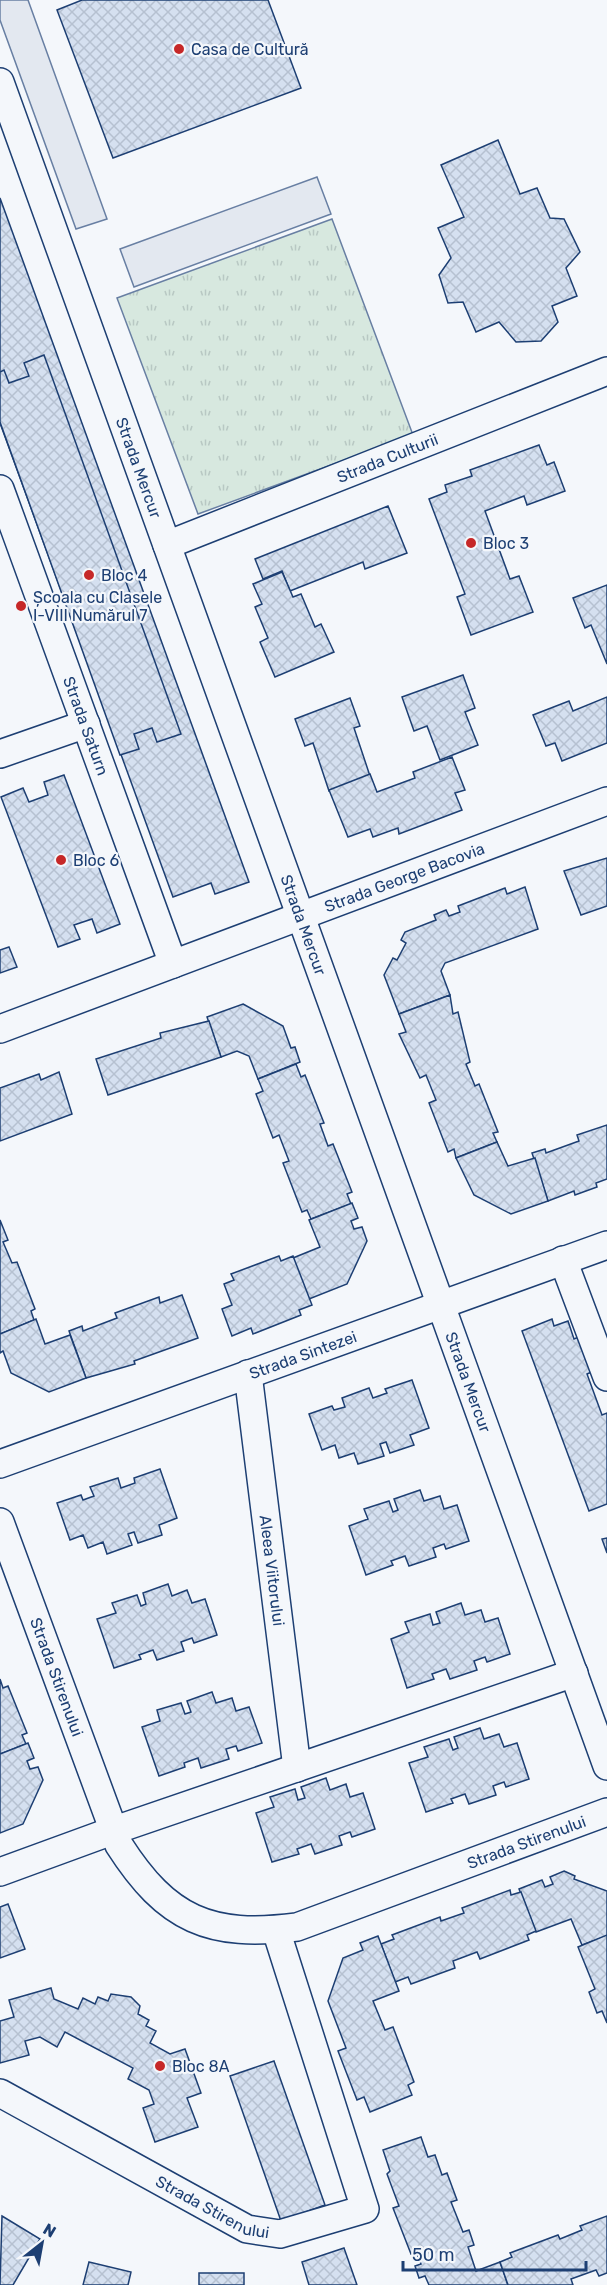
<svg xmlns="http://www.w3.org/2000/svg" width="607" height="2285" viewBox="0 0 607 2285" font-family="Rubik,sans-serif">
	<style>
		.grass { fill: url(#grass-tufts); stroke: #687fa3; stroke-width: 1.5 }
		.parking { fill: #e3e8f0; stroke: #687fa3; stroke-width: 1.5 }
		.building { fill: url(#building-cross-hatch); stroke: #1d3f73; stroke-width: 1.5 }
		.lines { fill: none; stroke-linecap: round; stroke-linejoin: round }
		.minor-casing { stroke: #1d3f73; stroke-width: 30 }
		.minor { stroke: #f4f7fb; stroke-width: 27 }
		.poi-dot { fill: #c62828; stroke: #f4f7fb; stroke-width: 2 }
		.labels { text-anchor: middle; stroke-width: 4.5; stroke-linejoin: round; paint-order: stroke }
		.poi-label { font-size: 16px; fill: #1d3f73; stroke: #f4f7fb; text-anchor: start }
		.street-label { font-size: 16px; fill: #1d3f73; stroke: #f4f7fb }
	</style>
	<defs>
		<pattern id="grass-tufts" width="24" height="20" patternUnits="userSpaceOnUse" patternTransform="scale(1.5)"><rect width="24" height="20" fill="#d7e8df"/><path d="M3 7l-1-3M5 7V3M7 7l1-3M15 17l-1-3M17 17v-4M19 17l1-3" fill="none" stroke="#b8c8c3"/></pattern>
		<pattern id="building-cross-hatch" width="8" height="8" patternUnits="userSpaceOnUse" patternTransform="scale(1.5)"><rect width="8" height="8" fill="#d5e0f0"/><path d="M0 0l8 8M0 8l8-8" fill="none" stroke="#b6c1d1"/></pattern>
	</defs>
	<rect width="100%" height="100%" fill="#f4f7fb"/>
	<polygon class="grass" points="332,219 413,435 198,514 117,298"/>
	<g class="parking">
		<polygon points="0,0 28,0 107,219 76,229 0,20"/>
		<polygon points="317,177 331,214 134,287 120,249"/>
	</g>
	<g class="building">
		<polygon points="82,0 268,0 301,88 113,158 57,10"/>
		<polygon points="498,140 520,194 537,188 550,218 564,219 580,252 566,268 577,296 552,306 558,322 541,341 516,342 499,322 476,332 463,302 448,303 439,275 451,258 438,228 464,217 441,165"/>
		<polygon points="0,198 249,882 215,894 211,883 173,897 0,423"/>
		<polygon points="44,355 181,734 157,742 152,728 134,734 139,749 120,755 0,422 0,372 4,370 9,383 29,376 24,363"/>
		<polygon points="539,445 547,465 554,462 565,491 527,505 524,496 485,511 510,579 519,576 533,612 471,635 457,597 465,594 429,499 447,492 445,485 472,476 470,470"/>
		<polygon points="388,506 407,553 365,569 363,562 290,591 282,571 263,579 255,559"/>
		<polygon points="282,572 293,597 301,594 315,627 321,624 334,652 275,677 260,642 268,638 255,607 262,604 253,584"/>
		<polygon points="607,585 607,664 591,625 585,628 573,598"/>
		<polygon points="463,675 475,708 465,712 478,745 440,760 427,726 414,731 402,697"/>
		<polygon points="607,697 607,743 562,761 555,743 546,746 533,715 569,701 573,711"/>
		<polygon points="350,698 360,726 354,728 370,776 329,791 313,743 305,746 295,719"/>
		<polygon points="452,757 465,790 455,793 462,810 399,834 398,828 373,837 370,829 348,837 329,790 370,774 377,792 415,778 413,772"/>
		<polygon points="64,775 120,924 97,933 92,919 74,925 80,939 58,947 1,797 23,788 29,802 48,795 44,782"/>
		<polygon points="607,858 607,906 581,915 564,871"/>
		<polygon points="525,887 538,929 445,963 441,971 450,995 399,1014 384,975 393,958 397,960 406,943 401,940 405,932 436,920 434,915 446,910 449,916 460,912 458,906 505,888 507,894"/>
		<polygon points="9,947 17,967 0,973 0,950"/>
		<polygon points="450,995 453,1014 458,1012 470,1062 466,1064 475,1086 479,1084 498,1132 493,1133 497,1142 456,1158 454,1149 448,1152 429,1103 436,1100 426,1075 420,1078 399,1034 406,1032 399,1014"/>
		<polygon points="243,1004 283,1026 291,1048 295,1047 300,1062 258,1079 249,1056 237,1051 221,1057 207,1017"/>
		<polygon points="209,1021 221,1057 108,1095 96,1059 161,1038 160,1033"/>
		<polygon points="296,1064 301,1077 305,1075 324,1123 320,1124 328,1146 333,1144 352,1192 347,1194 351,1204 311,1219 307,1210 302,1212 283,1163 289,1161 279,1135 273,1138 256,1094 263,1091 258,1079"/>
		<polygon points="59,1072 72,1114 0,1141 0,1088 39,1074 41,1080"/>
		<polygon points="607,1125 607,1179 596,1183 597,1187 575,1195 574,1191 548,1201 532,1153 545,1149 546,1153 579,1141 577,1135"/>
		<polygon points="497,1142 508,1166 535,1158 548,1201 511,1214 474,1195 456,1158"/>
		<polygon points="352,1203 358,1218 351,1221 354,1229 362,1227 367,1241 347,1284 309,1299 293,1258 320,1247 309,1220"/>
		<polygon points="0,1220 8,1240 3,1242 12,1263 17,1262 35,1309 31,1311 34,1320 0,1334"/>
		<polygon points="279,1256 281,1261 293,1256 312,1305 299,1310 301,1315 253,1334 251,1328 232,1336 222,1309 232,1305 224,1284 234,1280 231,1274"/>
		<polygon points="182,1295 198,1338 134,1361 135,1364 86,1378 69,1331 82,1326 83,1331 117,1318 115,1313 159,1297 160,1303"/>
		<polygon points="36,1319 45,1344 70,1335 86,1378 49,1392 11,1373 3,1351 0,1353 0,1334"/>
		<polygon points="552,1319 554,1326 568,1321 574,1339 581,1336 594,1371 587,1374 602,1415 607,1413 607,1504 589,1511 522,1331"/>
		<polygon points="412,1380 429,1428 410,1435 414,1445 390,1453 386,1442 380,1444 384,1456 358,1464 354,1453 339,1458 335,1445 322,1450 309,1414 332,1406 334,1410 345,1407 342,1398 369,1388 373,1398 387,1393 385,1389"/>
		<polygon points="160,1469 177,1518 159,1525 162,1535 138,1543 134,1532 128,1534 132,1545 107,1554 103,1542 88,1548 83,1535 70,1540 57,1503 81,1495 83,1500 94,1496 90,1487 118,1478 121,1488 135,1483 134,1478"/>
		<polygon points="420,1490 424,1501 440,1496 444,1509 457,1505 469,1541 446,1549 444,1544 433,1548 436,1557 409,1566 405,1556 391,1561 393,1565 366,1575 349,1526 368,1519 364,1509 389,1501 393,1512 398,1510 394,1499"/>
		<polygon points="607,1538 607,1553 602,1539"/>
		<polygon points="168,1584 172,1596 187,1590 192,1603 205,1599 217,1635 194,1643 192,1638 181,1642 184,1651 157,1660 153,1650 139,1655 141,1659 114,1668 97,1619 116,1613 112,1603 137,1595 141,1606 146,1604 143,1593"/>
		<polygon points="461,1603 465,1615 481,1610 485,1622 498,1618 510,1654 487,1662 485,1657 474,1661 477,1670 450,1679 446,1669 432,1674 434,1679 407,1688 391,1639 409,1632 405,1622 430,1614 433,1625 440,1623 436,1612"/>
		<polygon points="0,1679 3,1688 8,1686 27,1733 22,1735 26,1744 0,1754"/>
		<polygon points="212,1692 216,1703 232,1698 236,1711 249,1707 262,1743 238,1751 236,1746 226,1749 229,1759 201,1768 198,1758 184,1763 185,1767 159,1776 142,1727 160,1721 157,1710 181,1703 185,1714 191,1712 187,1701"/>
		<polygon points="480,1728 484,1739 499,1734 504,1747 517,1743 529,1779 506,1787 504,1782 493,1786 496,1795 469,1804 465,1794 451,1799 453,1803 426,1812 409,1763 428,1757 424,1747 449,1739 453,1750 458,1748 454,1737"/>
		<polygon points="28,1743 34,1758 27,1761 30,1769 38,1767 43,1780 23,1824 0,1833 0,1754"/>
		<polygon points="326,1778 330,1790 346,1784 350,1797 363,1793 375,1829 352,1837 350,1832 339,1836 342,1845 315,1854 311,1844 297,1849 299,1854 272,1862 256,1813 274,1807 270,1797 295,1789 298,1800 305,1798 301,1787"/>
		<polygon points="564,1871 575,1876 574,1879 607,1891 607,1936 582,1945 571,1919 536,1932 519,1889 542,1880 545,1887 553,1884 550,1877"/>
		<polygon points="510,1890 511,1895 521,1892 536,1931 527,1935 529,1940 480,1959 477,1952 453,1961 455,1968 411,1984 408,1977 395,1982 381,1944 394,1939 392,1935 440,1917 441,1921 464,1913 462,1908"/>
		<polygon points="8,1904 25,1949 0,1958 0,1907"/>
		<polygon points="607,1935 607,2023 602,2011 597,2013 589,1992 595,1989 578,1947"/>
		<polygon points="378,1936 399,1991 373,2001 385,2030 393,2027 414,2082 408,2085 412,2095 370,2112 364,2097 357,2100 338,2051 346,2048 328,2001 343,1958 363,1950 360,1943"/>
		<polygon points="51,1988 54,1999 78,2009 83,1998 95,2004 98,1997 108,2001 111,1994 131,1997 140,2006 138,2014 149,2020 146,2026 156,2031 150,2043 170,2054 185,2049 201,2093 187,2098 198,2127 155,2142 143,2108 154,2104 149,2090 128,2079 133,2068 65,2032 57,2047 40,2037 25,2041 29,2055 0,2063 0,2021 14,2017 9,2000"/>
		<polygon points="274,2061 325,2205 281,2221 230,2076"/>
		<polygon points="421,2137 428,2157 435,2155 442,2175 447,2173 457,2200 451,2202 463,2232 469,2230 474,2245 468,2247 476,2271 500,2262 508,2285 429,2285 425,2276 419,2278 415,2266 421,2264 416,2252 411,2254 393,2208 399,2206 387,2174 390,2171 383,2150"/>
		<polygon points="2,2216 40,2239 13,2285 0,2285"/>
		<polygon points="607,2216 607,2273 599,2276 596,2270 571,2279 573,2285 508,2285 500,2262 512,2257 510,2253 558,2235 560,2239 582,2230 580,2226"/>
		<polygon points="344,2248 357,2285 309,2285 302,2262"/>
		<polygon points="89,2262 131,2272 128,2285 83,2285"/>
		<rect x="199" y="2273" width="45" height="12"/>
	</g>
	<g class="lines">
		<defs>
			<g id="minor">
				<path id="s1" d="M0 82 607 1766"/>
				<path id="s2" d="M0 489 173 964"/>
				<path id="s3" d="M167 545 607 371"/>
				<polyline points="0,754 86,724"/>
				<path id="s4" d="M0 1029 607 801"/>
				<polyline points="563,1260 607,1377"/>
				<path id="s5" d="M248 1374 297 1768"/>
				<path id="s6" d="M0 1464 607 1245"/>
				<path id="s7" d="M0 1522 119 1845C167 1920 210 1938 297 1927L607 1812"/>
				<polyline points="0,1872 112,1831 574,1673"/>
				<path id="s8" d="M0 2093 247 2229 280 2234 365 2209 276 1930"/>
			</g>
		</defs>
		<use href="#minor" class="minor-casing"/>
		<use href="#minor" class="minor"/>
	</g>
	<g class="poi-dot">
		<circle cx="179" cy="49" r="6"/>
		<circle cx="471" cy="543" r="6"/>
		<circle cx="89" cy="575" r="6"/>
		<circle cx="21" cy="606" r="6"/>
		<circle cx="61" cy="860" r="6"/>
		<circle cx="160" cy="2066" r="6"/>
	</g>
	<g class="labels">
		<g class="poi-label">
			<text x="191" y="55">Casa de Cultură</text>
			<text x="483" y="549">Bloc 3</text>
			<text x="101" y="581">Bloc 4</text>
			<text x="33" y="603">Școala cu Clasele<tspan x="33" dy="18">I-VIII Numărul 7</tspan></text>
			<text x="73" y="866">Bloc 6</text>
			<text x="172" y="2072">Bloc 8A</text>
		</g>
		<g class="street-label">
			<text dy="6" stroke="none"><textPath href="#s3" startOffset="237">Strada Culturii</textPath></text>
			<text dy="6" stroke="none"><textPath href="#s1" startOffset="410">Strada Mercur</textPath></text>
			<text dy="6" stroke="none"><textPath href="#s2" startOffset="252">Strada Saturn</textPath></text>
			<text dy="6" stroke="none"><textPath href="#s4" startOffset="432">Strada George Bacovia</textPath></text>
			<text dy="6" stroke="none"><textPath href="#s1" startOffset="896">Strada Mercur</textPath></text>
			<text dy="6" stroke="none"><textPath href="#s6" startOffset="322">Strada Sintezei</textPath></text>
			<text dy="6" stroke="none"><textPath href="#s1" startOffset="1382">Strada Mercur</textPath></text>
			<text dy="6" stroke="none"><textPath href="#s5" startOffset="198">Aleea Viitorului</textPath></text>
			<text dy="6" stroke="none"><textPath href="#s7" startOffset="165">Strada Stirenului</textPath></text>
			<text dy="6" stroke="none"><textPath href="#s7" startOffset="800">Strada Stirenului</textPath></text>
			<text dy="6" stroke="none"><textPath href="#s8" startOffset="242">Strada Stirenului</textPath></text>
		</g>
	</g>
	<g transform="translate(42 2243) rotate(31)" stroke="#f4f7fb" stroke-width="4.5" paint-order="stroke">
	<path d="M0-4.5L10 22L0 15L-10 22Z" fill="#1d3f73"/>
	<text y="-9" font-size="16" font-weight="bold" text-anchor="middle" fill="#1d3f73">N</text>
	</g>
	<path d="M403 2261v9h183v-9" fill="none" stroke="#1d3f73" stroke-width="3"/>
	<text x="412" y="2261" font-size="18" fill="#1d3f73" stroke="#f4f7fb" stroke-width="4.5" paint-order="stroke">50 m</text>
</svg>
